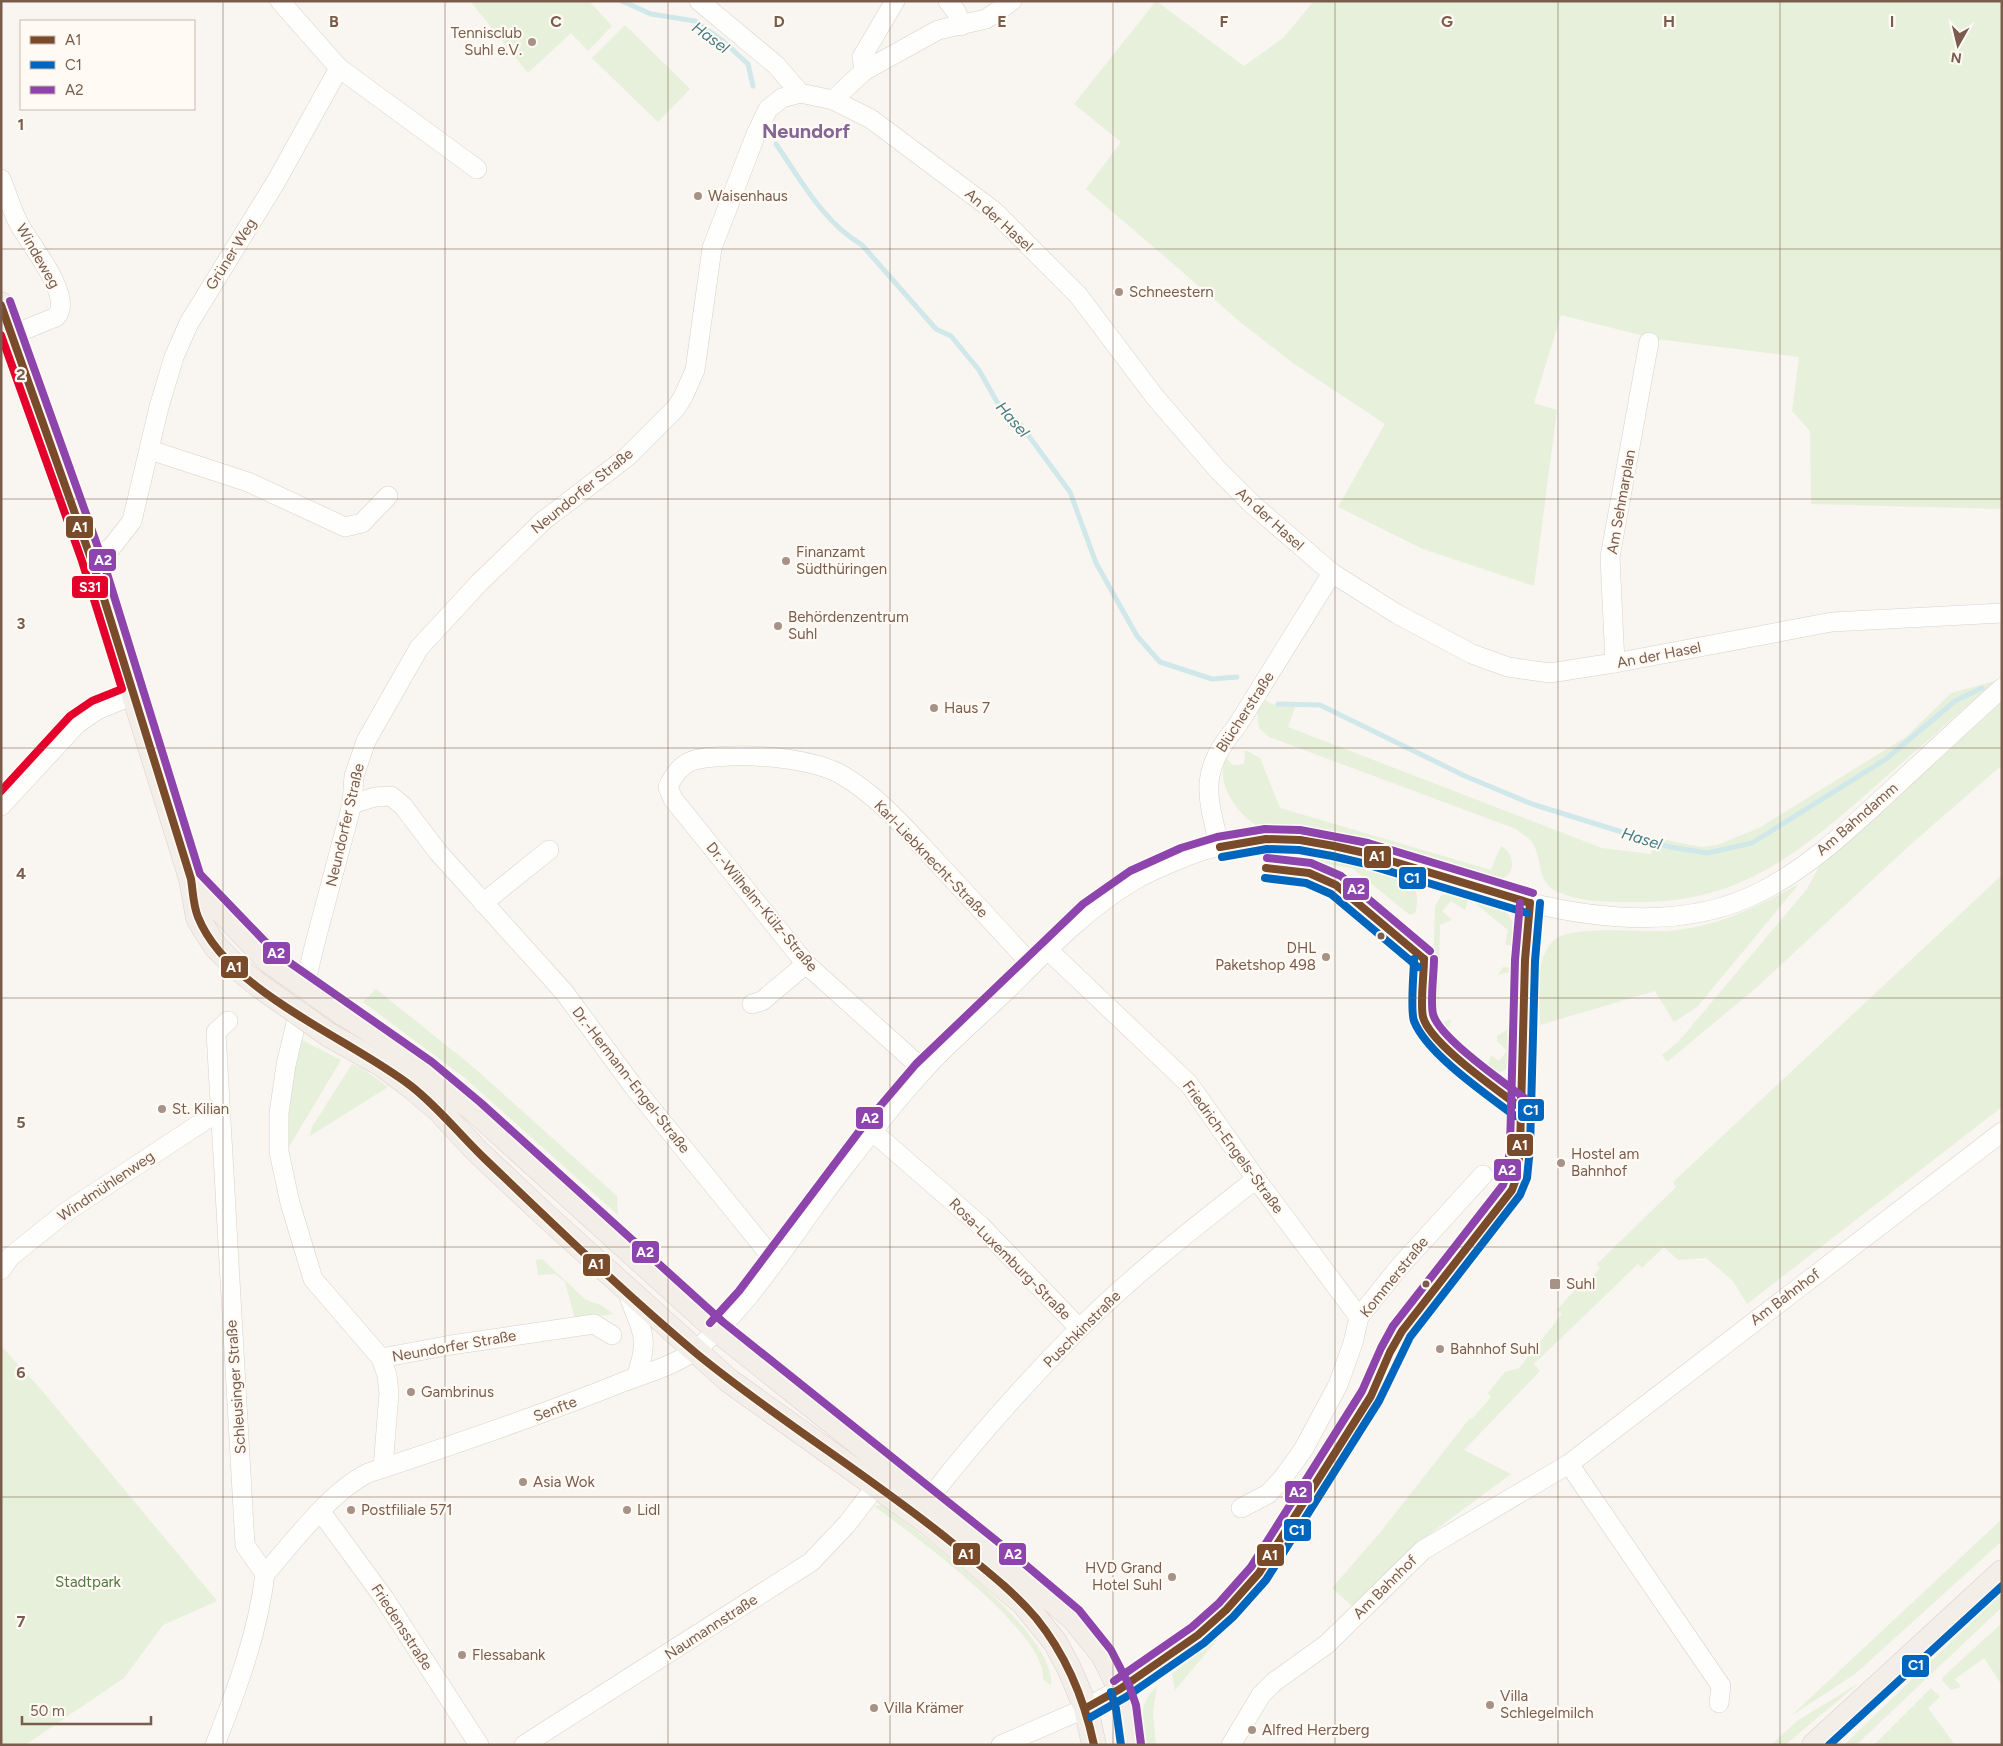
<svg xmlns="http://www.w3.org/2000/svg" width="2003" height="1746" viewBox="0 0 2003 1746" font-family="Figtree,sans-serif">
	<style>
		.green { fill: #e7f0db }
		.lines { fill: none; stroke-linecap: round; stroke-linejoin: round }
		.stream { stroke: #d0e8ea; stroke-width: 5 }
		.minor-casing { stroke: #d7d1cb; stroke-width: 20 }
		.major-casing { stroke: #dad1cc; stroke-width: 25 }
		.minor { stroke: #fefefd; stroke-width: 19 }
		.major { stroke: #f3eee8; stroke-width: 24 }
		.major-bridge-casing { stroke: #dad1cc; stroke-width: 25; stroke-linecap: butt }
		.major-bridge { stroke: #f3eee8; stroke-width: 24 }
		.bus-1-casing { stroke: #fffaf3; stroke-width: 11 }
		.bus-2-casing { stroke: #fffaf3; stroke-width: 11 }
		.bus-3-casing { stroke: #fffaf3; stroke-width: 11 }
		.bus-4-casing { stroke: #fffaf3; stroke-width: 11 }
		.bus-1 { stroke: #7a4b2a; stroke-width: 8 }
		.bus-2 { stroke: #0065bd; stroke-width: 8 }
		.bus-3 { stroke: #8e44ad; stroke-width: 8 }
		.bus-4 { stroke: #e4002b; stroke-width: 8 }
		.grid { fill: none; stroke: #7a5c4d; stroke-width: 1; stroke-opacity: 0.55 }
		.poi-dot { fill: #a69286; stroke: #fffaf3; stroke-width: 2 }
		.bus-dot { fill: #7a5c4d; stroke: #fffaf3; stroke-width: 2 }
		.labels { text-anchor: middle; stroke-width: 4.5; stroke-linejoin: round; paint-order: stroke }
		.poi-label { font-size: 15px; fill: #7a5c4d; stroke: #fffaf3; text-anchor: start }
		.street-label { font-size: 15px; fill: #7a5c4d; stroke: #fffaf3 }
		.park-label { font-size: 15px; fill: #537a41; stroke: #fffaf3 }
		.water-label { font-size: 16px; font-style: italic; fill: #437c86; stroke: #fffaf3 }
		.district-label { font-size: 20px; font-weight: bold; fill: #846695; stroke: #fffaf3 }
		.grid-label { font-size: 16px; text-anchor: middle; font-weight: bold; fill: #7a5c4d; stroke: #fffaf3; stroke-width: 4.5; stroke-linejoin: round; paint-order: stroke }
		.line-badge { stroke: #fffaf3; stroke-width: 2 }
		.badge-label { font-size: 14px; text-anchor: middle; font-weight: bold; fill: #fff }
	</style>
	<rect width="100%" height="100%" fill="#f9f5f0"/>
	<g class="green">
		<polygon points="470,1 589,1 612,26 588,51 571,33 528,73"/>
		<polygon points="1156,1 1244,66 1283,38 1314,1 2002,1 2002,509 1811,504 1810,431 1792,411 1799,357 1656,339 1561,315 1534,403 1557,410 1534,586 1423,549 1338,507 1385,424 1293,363 1244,325 1086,189 1121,142 1074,104"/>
		<polygon points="625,25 690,89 658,122 592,58"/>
		<path d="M1995 681C1957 715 1919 748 1881 781 1802 851 1741 905 1630 902 1607 902 1580 902 1558 892 1535 882 1544 858 1531 841 1527 837 1521 833 1516 829L1269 737 1259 728 1257 712 1265 700 1272 704 1295 707 1288 727 1602 848 1651 854 1655 838 1702 847 1717 845 1759 828 1906 737 1951 693Z"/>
		<polygon points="2002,688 2002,765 1910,845 1756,988 1667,1062 1662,1055 1679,1041 1807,889 1830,846"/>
		<path d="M1245 750 1260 758 1280 808 1491 870 1501 846C1518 856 1515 878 1495 882L1348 837 1256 825C1236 812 1215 782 1226 758L1233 765 1244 764Z"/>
		<path d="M1282 849C1307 852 1399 863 1412 883 1418 891 1418 904 1415 913L1410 915 1352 868 1280 857 1279 853Z"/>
		<polygon points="2002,875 2002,1107 1747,1304 1733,1281 1706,1258 1678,1260 1664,1247 1642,1268 1638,1264 1534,1364 1540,1371 1464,1450 1511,1474 1419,1542 1352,1606 1332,1588 1379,1534 1470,1418 1472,1419 1491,1397 1488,1393 1505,1372 1519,1368 1562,1314 1557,1310 1586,1277 1589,1280 1600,1268 1597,1264 1676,1187 1673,1182"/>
		<path d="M1799 884 1697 1007 1674 1022 1655 991 1540 1025C1540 998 1533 962 1553 941 1570 924 1642 933 1668 931 1717 927 1757 907 1799 884Z"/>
		<path d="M1452 890C1480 892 1523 910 1515 944L1512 946 1505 944 1508 930 1469 898 1465 910 1451 901 1442 911 1452 920 1440 925 1438 1024 1451 1019 1447 1034 1486 1068 1491 1055 1499 1061 1507 1051 1497 1041V1036L1508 1029 1510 972 1498 975 1503 967 1514 968V1059L1504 1071 1491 1073 1480 1067 1448 1039 1436 1022 1432 1008 1435 906 1441 896Z"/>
		<polygon points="376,989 472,1066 617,1196 618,1215 465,1078 363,1002"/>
		<path d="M302 1040 341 1060 287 1150C285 1113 292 1075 302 1040Z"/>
		<polygon points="352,1064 362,1068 388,1087 310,1136 312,1127"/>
		<polygon points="542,1259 586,1300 601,1305 613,1314 575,1319 565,1282 555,1274 538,1275 536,1260"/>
		<polygon points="1,1346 38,1386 217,1601 163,1625 124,1678 25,1745 1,1745"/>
		<path d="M882 1505C922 1536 1056 1632 1051 1685L1043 1679C1047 1632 912 1534 874 1506Z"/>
		<polygon points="2002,1519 2002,1541 1855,1674 1791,1716"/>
		<polygon points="2002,1593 2002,1607 1856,1745 1844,1745"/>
		<polygon points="2002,1623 2002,1685 1984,1658 1955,1679 1961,1687 1951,1690 1942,1680 1944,1676"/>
		<polygon points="1215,1639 1217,1640 1175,1690 1172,1674"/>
		<polygon points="1859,1683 1785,1745 1771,1745 1797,1721"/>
		<path d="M1157 1686 1153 1712 1156 1745H1145C1143 1720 1137 1705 1157 1686Z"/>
		<polygon points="1931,1688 1940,1697 1928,1708 1955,1745 1874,1745"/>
	</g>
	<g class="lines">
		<g class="stream">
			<polyline points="622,1 651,14 695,21 723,41 748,64 753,86"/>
			<path d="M776 144C801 180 823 222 862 245L936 329 951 336 979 370 997 402 1020 424 1070 492 1096 563 1137 636 1160 662 1212 679 1237 677"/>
			<polyline points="1278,704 1320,705 1465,776 1532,804 1670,847 1707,853 1752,843 1886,759 1955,701 1982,688"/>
		</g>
		<defs>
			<g id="minor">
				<polyline points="699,1 776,65 800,93 833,100 871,119 994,211 1078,295 1155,397 1218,470 1252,504 1332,573 1397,614 1472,654 1508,667 1550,673 1620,662 1832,622 2002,613"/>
				<polyline points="948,1 957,13 961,26"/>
				<polyline points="339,68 477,169"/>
				<polyline points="864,71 862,57 895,1"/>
				<polyline points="833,100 864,71 938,30 986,19 1012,1"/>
				<path d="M1 179C7 193 11 208 18 222 28 243 75 296 56 317L12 335"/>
				<polyline points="150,450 248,482 345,527 362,523 388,496"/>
				<polyline points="91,558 111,548 132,521 159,407 174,357 189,323 277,180 339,68 280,1"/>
				<polyline points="1615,663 1610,557 1649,342"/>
				<polyline points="352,804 375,797 391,796 403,806 438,852 564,992 633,1086 774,1260"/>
				<polyline points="1,806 77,724 97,710 134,695"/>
				<path d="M1220 847C1206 793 1199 772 1237 726L1332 573"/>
				<polyline points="483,903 549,850"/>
				<polyline points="1048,950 1189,1084 1256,1179 1359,1317"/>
				<polyline points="752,1004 762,1001 806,964"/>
				<path d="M924 1070 806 964 673 799 668 787C682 756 699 758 730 756 762 755 814 759 842 775 878 796 906 829 934 859 967 895 1000 930 1032 965"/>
				<polyline points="872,1131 981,1226 1079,1328"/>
				<polyline points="1,1270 10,1257 66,1212 219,1111"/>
				<path d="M627 1290C639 1329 652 1333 636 1377"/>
				<polyline points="381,1358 451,1345 594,1324 612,1335"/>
				<polyline points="1569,1464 1721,1686 1719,1703"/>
				<polyline points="383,1468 389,1393 387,1375 381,1358 313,1279 290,1203 279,1152 279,1113 286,1065 315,943 352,804 354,776 366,741 419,648 479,583 543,521 627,457 676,408 683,397 695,370 712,248 756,134 768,109 782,98 800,93"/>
				<path d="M928 1500C975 1440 1025 1383 1079 1329 1134 1274 1195 1227 1256 1179"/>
				<polyline points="1241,1508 1268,1494 1282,1479 1303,1450 1338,1385 1353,1343 1359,1317 1401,1265 1483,1175"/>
				<polyline points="321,1512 384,1598 479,1745"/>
				<path d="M265 1574C294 1541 330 1492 368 1473 453 1445 536 1417 618 1384 645 1373 676 1366 699 1347 749 1306 790 1239 829 1187 859 1148 889 1108 922 1072 948 1043 979 1017 1007 990 1046 951 1086 909 1133 881 1147 873 1163 866 1178 860 1300 806 1413 875 1531 903 1606 921 1692 928 1762 891 1809 867 1848 830 1886 795 1925 759 1963 723 2002 688"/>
				<path d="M215 1745C237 1689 258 1633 265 1574L245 1545 216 1032 228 1021"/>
				<polyline points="524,1745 811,1562 847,1524 877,1485"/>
				<polyline points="1001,1745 1086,1708 1120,1689 1164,1659 1226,1610 1259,1573 1332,1461 1371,1396 1390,1352 1402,1331 1512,1190 1517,1176 1520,1148 1525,960 1530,918 1530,903"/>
				<polyline points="1231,1745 1261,1695 1274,1682 1327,1644 1423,1550 1569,1464 2002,1132"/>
			</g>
			<g id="major">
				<polyline points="1,304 95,570 191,879 198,918 205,930 216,947 233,964 257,984"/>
				<polyline points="191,879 269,961"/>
				<polyline points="342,1013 386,1040 474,1110 717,1330 1002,1558 1073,1618 1103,1655 1120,1689 1126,1707 1131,1745"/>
				<polyline points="329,1035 381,1064 413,1088 439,1110 477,1151 544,1214 728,1380 928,1523 1024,1604 1055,1642 1069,1668 1086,1708 1094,1745"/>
				<polyline points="1814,1745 2002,1572"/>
			</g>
		</defs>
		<use href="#minor" class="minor-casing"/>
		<use href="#major" class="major-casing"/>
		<use href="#minor" class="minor"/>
		<use href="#major" class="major"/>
		<defs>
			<g id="major-bridge">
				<polyline points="269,961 342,1013"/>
				<polyline points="257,984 329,1035"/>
			</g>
		</defs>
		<use href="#major-bridge" class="major-bridge-casing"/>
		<use href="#major-bridge" class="major-bridge"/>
		<defs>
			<g id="bus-1">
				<path d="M1 305 95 570 191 879C193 891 193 905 198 917 228 992 349 1038 411 1086 438 1107 460 1135 484 1158 554 1225 623 1292 697 1354 780 1422 872 1477 955 1545 983 1568 1012 1590 1036 1618 1066 1655 1084 1698 1094 1745"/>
				<polyline points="1220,847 1266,839 1300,840 1334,846 1365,853 1530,903"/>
				<polyline points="1266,868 1309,873 1336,885 1424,959"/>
				<path d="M1424 959C1424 973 1420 1005 1423 1017 1430 1044 1498 1090 1521 1108"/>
				<polyline points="1086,1708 1120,1689 1198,1635 1226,1610 1259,1573 1371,1396 1390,1352 1402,1331 1512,1190 1517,1176 1520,1148 1525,960 1530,903"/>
			</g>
			<g id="bus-2">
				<polyline points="1222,857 1267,849 1299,850 1332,856 1362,863 1527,913"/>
				<polyline points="1265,878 1306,883 1331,894 1418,967"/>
				<path d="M1414 959C1414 972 1410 1010 1414 1021 1427 1054 1486 1094 1515 1116"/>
				<polyline points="1111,1692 1116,1709 1121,1745"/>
				<polyline points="1091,1717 1126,1697 1204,1643 1233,1617 1266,1580 1379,1401 1410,1337 1520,1195 1527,1178 1530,1148 1535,961 1540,903"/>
				<polyline points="1829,1745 2002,1586"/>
			</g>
			<g id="bus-3">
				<polyline points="10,301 105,567 200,874 276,953 432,1062 481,1103 723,1322 1008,1550 1079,1610 1111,1650 1129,1685 1136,1705 1141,1744"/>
				<polyline points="1267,858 1311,863 1341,876 1430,951"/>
				<path d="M1434 959C1434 974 1430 1000 1433 1014 1439 1038 1506 1084 1527 1100"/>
				<polyline points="710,1323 739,1291 864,1125 916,1064 1083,904 1130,871 1181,848 1217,837 1265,829 1300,830 1368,843 1533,893"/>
				<polyline points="1114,1681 1192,1627 1219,1603 1251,1567 1362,1391 1381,1348 1393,1326 1503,1185 1507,1174 1510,1147 1515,960 1520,903"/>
			</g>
			<polyline id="bus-4" points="1,335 82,561 122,689 92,701 70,716 1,791"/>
		</defs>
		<use href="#bus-1" class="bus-1-casing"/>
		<use href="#bus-2" class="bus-2-casing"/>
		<use href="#bus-3" class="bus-3-casing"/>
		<use href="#bus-4" class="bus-4-casing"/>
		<use href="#bus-1" class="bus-1"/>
		<use href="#bus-2" class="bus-2"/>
		<use href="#bus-3" class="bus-3"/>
		<use href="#bus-4" class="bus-4"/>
	</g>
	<path class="grid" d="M223 1V1745M445 1V1745M668 1V1745M890 1V1745M1113 1V1745M1335 1V1745M1558 1V1745M1780 1V1745M1 249H2002M1 499H2002M1 748H2002M1 998H2002M1 1247H2002M1 1497H2002"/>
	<g class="poi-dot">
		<circle cx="532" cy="42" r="5"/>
		<circle cx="698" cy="196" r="5"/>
		<circle cx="1119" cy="292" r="5"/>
		<circle cx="786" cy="561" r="5"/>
		<circle cx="778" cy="626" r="5"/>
		<circle cx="934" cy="708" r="5"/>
		<circle cx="1326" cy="957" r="5"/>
		<circle cx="162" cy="1109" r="5"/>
		<circle cx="1561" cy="1163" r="5"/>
		<rect x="1549" y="1278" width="12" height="12" rx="2.5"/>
		<circle cx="1440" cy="1349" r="5"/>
		<circle cx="411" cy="1392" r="5"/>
		<circle cx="523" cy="1482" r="5"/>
		<circle cx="351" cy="1510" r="5"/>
		<circle cx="627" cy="1510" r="5"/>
		<circle cx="1172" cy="1577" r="5"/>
		<circle cx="462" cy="1655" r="5"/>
		<circle cx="1490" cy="1705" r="5"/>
		<circle cx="874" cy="1708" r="5"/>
		<circle cx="1252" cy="1730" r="5"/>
	</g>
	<g class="bus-dot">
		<circle cx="1381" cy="936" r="4.5"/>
		<circle cx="1426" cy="1284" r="4.5"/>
	</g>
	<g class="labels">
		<g class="poi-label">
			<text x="522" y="38" text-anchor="end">Tennisclub<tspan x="522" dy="17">Suhl e.V.</tspan></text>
			<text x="708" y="201">Waisenhaus</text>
			<text x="1129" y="297">Schneestern</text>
			<text x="796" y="557">Finanzamt<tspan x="796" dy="17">Südthüringen</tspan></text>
			<text x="788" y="622">Behördenzentrum<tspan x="788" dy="17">Suhl</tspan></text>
			<text x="944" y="713">Haus 7</text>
			<text x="1316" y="953" text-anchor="end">DHL<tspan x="1316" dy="17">Paketshop 498</tspan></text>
			<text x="172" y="1114">St. Kilian</text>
			<text x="1571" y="1159">Hostel am<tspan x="1571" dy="17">Bahnhof</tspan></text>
			<text x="1566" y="1289">Suhl</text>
			<text x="1450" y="1354">Bahnhof Suhl</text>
			<text x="421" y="1397">Gambrinus</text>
			<text x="533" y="1487">Asia Wok</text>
			<text x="361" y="1515">Postfiliale 571</text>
			<text x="637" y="1515">Lidl</text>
			<text x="1162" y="1573" text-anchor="end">HVD Grand<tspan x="1162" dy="17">Hotel Suhl</tspan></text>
			<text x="472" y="1660">Flessabank</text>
			<text x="1500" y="1701">Villa<tspan x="1500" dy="17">Schlegelmilch</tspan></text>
			<text x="884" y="1713">Villa Krämer</text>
			<text x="1262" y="1735">Alfred Herzberg</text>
		</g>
		<g class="street-label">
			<text transform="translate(999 220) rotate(42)" y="5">An der Hasel</text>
			<text transform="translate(231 254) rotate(-58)" y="5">Grüner Weg</text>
			<text transform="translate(38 256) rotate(60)" y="5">Windeweg</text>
			<text transform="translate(582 491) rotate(-39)" y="5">Neundorfer Straße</text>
			<text transform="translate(1621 502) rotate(-80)" y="5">Am Sehmarplan</text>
			<text transform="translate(1270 519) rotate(42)" y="5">An der Hasel</text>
			<text transform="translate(1659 655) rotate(-11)" y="5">An der Hasel</text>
			<text transform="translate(1245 712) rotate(-57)" y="5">Blücherstraße</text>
			<text transform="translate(1857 819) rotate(-41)" y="5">Am Bahndamm</text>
			<text transform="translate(345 825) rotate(-77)" y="5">Neundorfer Straße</text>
			<text transform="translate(931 859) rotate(46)" y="5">Karl-Liebknecht-Straße</text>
			<text transform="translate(762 907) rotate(50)" y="5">Dr.-Wilhelm-Külz-Straße</text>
			<text transform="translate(631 1080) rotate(52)" y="5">Dr.-Hermann-Engel-Straße</text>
			<text transform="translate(1233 1147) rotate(54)" y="5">Friedrich-Engels-Straße</text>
			<text transform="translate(106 1186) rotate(-34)" y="5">Windmühlenweg</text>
			<text transform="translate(1010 1259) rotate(45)" y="5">Rosa-Luxemburg-Straße</text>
			<text transform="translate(1394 1277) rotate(-51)" y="5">Kommerstraße</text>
			<text transform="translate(1785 1297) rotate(-37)" y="5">Am Bahnhof</text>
			<text transform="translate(1082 1329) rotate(-45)" y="5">Puschkinstraße</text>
			<text transform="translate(454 1346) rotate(-10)" y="5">Neundorfer Straße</text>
			<text transform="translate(236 1387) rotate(-94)" y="5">Schleusinger Straße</text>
			<text transform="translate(555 1409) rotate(-21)" y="5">Senfte</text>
			<text transform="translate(1385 1587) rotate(-45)" y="5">Am Bahnhof</text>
			<text transform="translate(402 1627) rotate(57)" y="5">Friedensstraße</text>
			<text transform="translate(711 1627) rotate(-33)" y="5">Naumannstraße</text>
		</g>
		<g class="park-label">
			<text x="88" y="1587">Stadtpark</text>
		</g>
		<g class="water-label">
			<text transform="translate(711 37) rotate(36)" y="6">Hasel</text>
			<text transform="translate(1013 419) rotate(49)" y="6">Hasel</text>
			<text transform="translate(1642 838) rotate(17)" y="6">Hasel</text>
		</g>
		<g class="district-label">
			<text x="806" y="138">Neundorf</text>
		</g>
	</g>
	<g class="grid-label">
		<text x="334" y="27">B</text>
		<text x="556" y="27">C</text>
		<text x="779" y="27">D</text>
		<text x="1002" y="27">E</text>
		<text x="1224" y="27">F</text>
		<text x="1447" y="27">G</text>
		<text x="1669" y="27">H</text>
		<text x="1892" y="27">I</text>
		<text x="21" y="130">1</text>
		<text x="21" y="380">2</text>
		<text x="21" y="629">3</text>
		<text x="21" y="879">4</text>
		<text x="21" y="1128">5</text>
		<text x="21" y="1378">6</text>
		<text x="21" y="1627">7</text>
	</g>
	<g class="line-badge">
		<rect x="65" y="515" width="29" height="24" rx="5" fill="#7a4b2a"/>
		<rect x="88" y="548" width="29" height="24" rx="5" fill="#8e44ad"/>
		<rect x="71" y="575" width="38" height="24" rx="5" fill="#e4002b"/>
		<rect x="1363" y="845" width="29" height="24" rx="5" fill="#7a4b2a"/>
		<rect x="1398" y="866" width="29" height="24" rx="5" fill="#0065bd"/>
		<rect x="1342" y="877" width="28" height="24" rx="5" fill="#8e44ad"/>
		<rect x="262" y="941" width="29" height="24" rx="5" fill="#8e44ad"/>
		<rect x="220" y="955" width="29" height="24" rx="5" fill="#7a4b2a"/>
		<rect x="1517" y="1098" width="28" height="24" rx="5" fill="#0065bd"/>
		<rect x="855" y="1106" width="29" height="24" rx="5" fill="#8e44ad"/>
		<rect x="1506" y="1133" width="28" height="24" rx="5" fill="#7a4b2a"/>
		<rect x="1493" y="1158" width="29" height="24" rx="5" fill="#8e44ad"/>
		<rect x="631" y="1240" width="29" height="24" rx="5" fill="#8e44ad"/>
		<rect x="582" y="1253" width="29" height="24" rx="5" fill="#7a4b2a"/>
		<rect x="1284" y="1480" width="29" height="24" rx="5" fill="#8e44ad"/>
		<rect x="1283" y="1518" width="29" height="24" rx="5" fill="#0065bd"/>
		<rect x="998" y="1542" width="29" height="24" rx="5" fill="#8e44ad"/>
		<rect x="952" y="1542" width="29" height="24" rx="5" fill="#7a4b2a"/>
		<rect x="1256" y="1543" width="29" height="24" rx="5" fill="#7a4b2a"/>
		<rect x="1901" y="1654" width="29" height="24" rx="5" fill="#0065bd"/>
	</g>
	<g class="badge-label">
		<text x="80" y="532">A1</text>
		<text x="103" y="565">A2</text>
		<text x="90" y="592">S31</text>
		<text x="1377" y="861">A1</text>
		<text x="1412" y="883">C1</text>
		<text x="1356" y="894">A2</text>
		<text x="276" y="958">A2</text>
		<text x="234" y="972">A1</text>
		<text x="1531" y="1115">C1</text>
		<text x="870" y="1123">A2</text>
		<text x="1520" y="1150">A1</text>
		<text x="1507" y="1175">A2</text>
		<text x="645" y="1257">A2</text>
		<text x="596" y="1269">A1</text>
		<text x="1298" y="1497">A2</text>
		<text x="1297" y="1535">C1</text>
		<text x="1013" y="1559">A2</text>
		<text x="966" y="1559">A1</text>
		<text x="1270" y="1560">A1</text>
		<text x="1916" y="1670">C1</text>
	</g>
	<rect width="2003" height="1746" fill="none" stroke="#7a5c4d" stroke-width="5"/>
	<rect x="20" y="20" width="175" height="90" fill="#fffaf3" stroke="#cabbb1"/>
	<rect x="30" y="36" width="25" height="8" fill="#7a4b2a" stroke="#cabbb1"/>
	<text x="65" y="45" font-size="15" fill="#7a5c4d">A1</text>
	<rect x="30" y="61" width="25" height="8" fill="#0065bd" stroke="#cabbb1"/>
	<text x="65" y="70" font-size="15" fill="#7a5c4d">C1</text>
	<rect x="30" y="86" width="25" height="8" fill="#8e44ad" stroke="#cabbb1"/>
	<text x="65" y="95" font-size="15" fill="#7a5c4d">A2</text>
	<g transform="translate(1958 45) rotate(188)" stroke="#fffaf3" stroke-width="4" paint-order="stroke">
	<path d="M0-4L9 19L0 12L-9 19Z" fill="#7a5c4d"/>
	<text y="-8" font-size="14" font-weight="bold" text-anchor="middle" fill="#7a5c4d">N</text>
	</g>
	<path d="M22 1716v8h129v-8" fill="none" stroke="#7a5c4d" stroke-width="2.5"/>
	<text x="30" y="1716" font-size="15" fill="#7a5c4d" stroke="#fffaf3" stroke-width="4" paint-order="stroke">50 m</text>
</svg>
